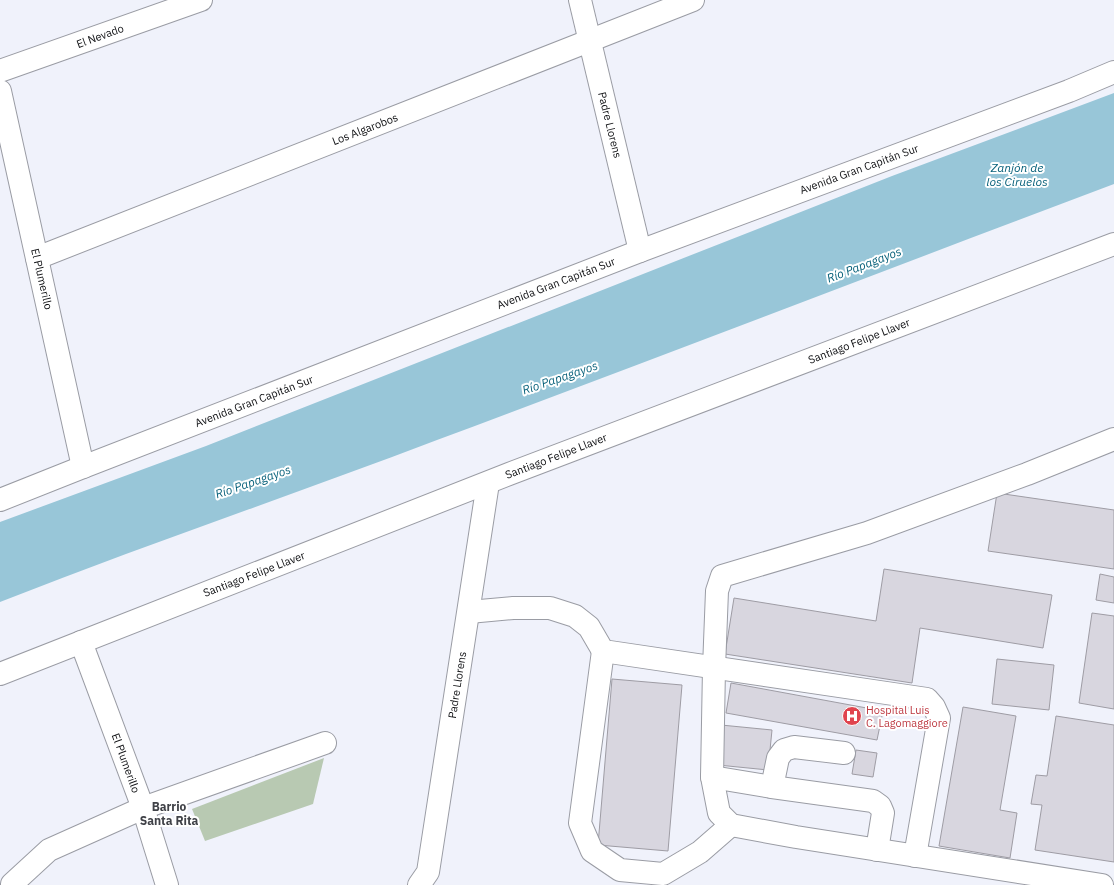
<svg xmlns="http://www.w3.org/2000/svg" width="1114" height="885" viewBox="0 0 1114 885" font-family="'IBM Plex Sans',sans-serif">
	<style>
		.green { fill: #b8c9b2 }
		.water { fill: #98c6d8 }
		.building { fill: #d8d6df; stroke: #9e9ca4 }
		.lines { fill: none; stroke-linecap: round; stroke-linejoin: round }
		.minor-casing { stroke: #9a9ca4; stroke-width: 24 }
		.minor { stroke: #fff; stroke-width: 22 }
		.labels { text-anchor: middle; stroke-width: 4; stroke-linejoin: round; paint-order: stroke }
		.street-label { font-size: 11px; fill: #0f1013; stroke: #fff }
		.health-label { font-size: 11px; fill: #be3a42; stroke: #fff; text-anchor: start }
		.water-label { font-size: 12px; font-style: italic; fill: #055f79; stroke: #fff }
		.neighbourhood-label { font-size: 12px; font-weight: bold; fill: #404248; stroke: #fff }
	</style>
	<rect width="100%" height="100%" fill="#f0f2fb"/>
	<polygon class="green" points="324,758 313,804 205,841 192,809"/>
	<path class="water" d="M1114 93V184C888 269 663 356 437 440 292 495 145 545 0 602V522L206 446 892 176Z"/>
	<g class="building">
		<polygon points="997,493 1114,510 1114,569 988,551"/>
		<polygon points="884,569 1052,595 1043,648 920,628 912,683 725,654 734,598 876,621"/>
		<polygon points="1100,574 1114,577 1114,603 1096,600"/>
		<polygon points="1092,613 1114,616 1114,709 1079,703"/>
		<polygon points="997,659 1054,665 1049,710 992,704"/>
		<polygon points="612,679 682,685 668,851 598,845"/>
		<polygon points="731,683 883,711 877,740 726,713"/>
		<polygon points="963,707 1016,716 1000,810 1017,813 1010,858 939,846"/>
		<polygon points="1056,716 1114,725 1114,862 1035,850 1042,805 1031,804 1036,775 1047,776"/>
		<polygon points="721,725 772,730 768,770 718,765"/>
		<polygon points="856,750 877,753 873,777 852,774"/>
	</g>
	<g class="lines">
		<defs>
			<g id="minor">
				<polyline points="580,0 640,251"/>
				<polyline points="0,71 201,0"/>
				<polyline points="0,91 83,467"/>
				<polyline points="37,258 693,0"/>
				<polyline points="0,500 83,467 640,251 1069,91 1114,72"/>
				<polyline points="469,612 513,608 550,608 575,616 589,627 603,651 927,699 934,707 939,718 915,856"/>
				<polyline points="81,642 143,808 167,885"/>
				<polyline points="603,651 580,823 592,851 620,870 663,874 700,852 731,825"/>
				<polyline points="0,674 509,474 1114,244"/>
				<polyline points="712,777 772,787 873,801 880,806 883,813 877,850"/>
				<polyline points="772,787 778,758 784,750 794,747 844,753"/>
				<polyline points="12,884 49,850 143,808 325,743"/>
				<polyline points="419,885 428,872 488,483"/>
				<polyline points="1102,885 796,837 731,825 719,813 712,777 714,668 717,591 722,576 867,533 1027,474 1114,439"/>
			</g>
		</defs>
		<use href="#minor" class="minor-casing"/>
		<use href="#minor" class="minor"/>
	</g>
	<defs>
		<symbol id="hospital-disc" viewBox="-11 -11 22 22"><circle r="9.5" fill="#e0444e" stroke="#fff"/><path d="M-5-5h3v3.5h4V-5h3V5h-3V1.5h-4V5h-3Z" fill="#fff"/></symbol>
	</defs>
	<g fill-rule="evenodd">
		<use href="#hospital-disc" x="841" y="705" width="22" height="22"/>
	</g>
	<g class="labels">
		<g class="street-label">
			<text transform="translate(100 36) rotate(-20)" y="4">El Nevado</text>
			<text transform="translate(610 125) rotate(76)" y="4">Padre Llorens</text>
			<text transform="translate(365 129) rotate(-21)" y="4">Los Algarobos</text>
			<text transform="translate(859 169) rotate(-20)" y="4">Avenida Gran Capitán Sur</text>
			<text transform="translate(42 279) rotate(77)" y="4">El Plumerillo</text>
			<text transform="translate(556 283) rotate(-21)" y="4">Avenida Gran Capitán Sur</text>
			<text transform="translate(859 341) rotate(-21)" y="4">Santiago Felipe Llaver</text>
			<text transform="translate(254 401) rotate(-21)" y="4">Avenida Gran Capitán Sur</text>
			<text transform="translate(556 456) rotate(-21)" y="4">Santiago Felipe Llaver</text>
			<text transform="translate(254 574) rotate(-21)" y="4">Santiago Felipe Llaver</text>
			<text transform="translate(457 685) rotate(-81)" y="4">Padre Llorens</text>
			<text transform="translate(126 763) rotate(70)" y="4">El Plumerillo</text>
		</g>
		<g class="health-label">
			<text x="866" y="714">Hospital Luis<tspan x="866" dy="13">C. Lagomaggiore</tspan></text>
		</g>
		<g class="water-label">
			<text x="1017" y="172">Zanjón de<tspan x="1017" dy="14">los Ciruelos</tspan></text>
			<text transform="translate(864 265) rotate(-21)" y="4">Río Papagayos</text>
			<text transform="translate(560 378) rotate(-19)" y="4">Río Papagayos</text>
			<text transform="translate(253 482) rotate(-19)" y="4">Río Papagayos</text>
		</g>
		<g class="neighbourhood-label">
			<text x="169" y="811">Barrio<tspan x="169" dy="14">Santa Rita</tspan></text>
		</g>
	</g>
</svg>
